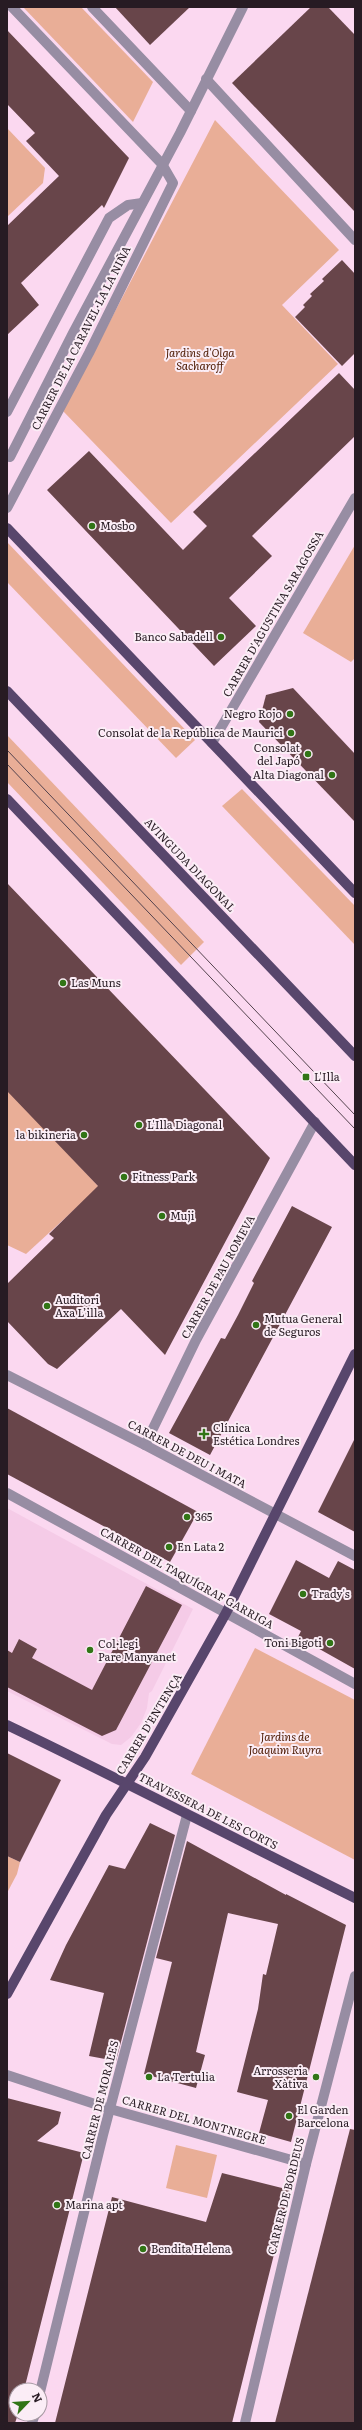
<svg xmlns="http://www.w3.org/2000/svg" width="362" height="2430" viewBox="0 0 362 2430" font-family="Literata,serif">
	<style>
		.built { fill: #f5cbe7 }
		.green { fill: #e9ae97 }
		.building { fill: #68454a }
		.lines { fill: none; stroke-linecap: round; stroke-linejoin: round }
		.minor { stroke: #978da3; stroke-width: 10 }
		.major { stroke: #58466c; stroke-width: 10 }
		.tram { stroke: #54434e; stroke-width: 1 }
		.poi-dot { fill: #317516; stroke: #fbedf6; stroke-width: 1.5 }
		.labels { text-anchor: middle; stroke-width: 4; stroke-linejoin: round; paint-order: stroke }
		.street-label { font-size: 11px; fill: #271b23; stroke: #fbedf6 }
		.park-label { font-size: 11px; font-style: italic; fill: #4d1a02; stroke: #fbedf6 }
		.poi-label { font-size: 11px; fill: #271b23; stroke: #fbedf6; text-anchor: start }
	</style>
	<rect width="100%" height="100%" fill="#fbd8f0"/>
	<polygon class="built" points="7,1508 193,1609 152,1691 149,1693 147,1708 141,1723 131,1737 121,1745 112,1744 7,1691"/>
	<g class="green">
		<polygon points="23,7 81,7 153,82 133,122"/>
		<polygon points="215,120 339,250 282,305 338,364 171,523 63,411"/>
		<polygon points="7,128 45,168 43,183 7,217"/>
		<polygon points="7,542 195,740 176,758 7,582"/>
		<polygon points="355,545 355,658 351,662 303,633"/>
		<polygon points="7,735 204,942 181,965 7,782"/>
		<polygon points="242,789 355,906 355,945 222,806"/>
		<polygon points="7,1089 99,1187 26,1254 7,1245"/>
		<polygon points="255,1648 355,1700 355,1860 191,1774"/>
		<polygon points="7,1856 20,1862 17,1874 7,1893"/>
		<polygon points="176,2145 217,2155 207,2198 166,2188"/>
	</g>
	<g class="building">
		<polygon points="115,7 190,7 150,45"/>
		<polygon points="311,7 328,7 355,35 355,212 232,83"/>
		<polygon points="7,30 129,158 104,208 102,205 21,283 39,305 7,335 7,226 59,176 26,141 35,133 7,104"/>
		<polygon points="342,260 355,274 355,353 342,366 295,317 305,307 303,305 312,296 310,294 324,281 322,279"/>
		<polygon points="339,373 355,390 355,436 252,536 272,556 229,598 256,626 214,666 47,490 89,451 183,550 207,526 193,512"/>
		<polygon points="293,688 355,754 355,822 259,722 266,695"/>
		<polygon points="7,883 270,1158 165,1355 121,1309 57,1369 48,1364 7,1321 7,1284 54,1238 49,1234 98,1186 7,1091"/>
		<polygon points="292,1206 332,1227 210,1455 169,1433 221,1338 225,1339 238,1315 254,1283 252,1281"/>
		<polygon points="7,1408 198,1512 170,1562 7,1474"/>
		<polygon points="355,1438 355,1532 318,1512"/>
		<polygon points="296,1560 329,1578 338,1561 355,1570 355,1669 298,1637 301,1631 269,1614"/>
		<polygon points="146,1586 182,1605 116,1730 102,1736 7,1687 7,1650 12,1653 19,1639 37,1649 32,1658 92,1690"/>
		<polygon points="7,1753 61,1780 20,1862 7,1856"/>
		<polygon points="150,1823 175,1835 116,2061 89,2056 104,1993 50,1980 66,1945 109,1865 125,1869"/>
		<polygon points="187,1841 286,1895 286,1894 346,1925 291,2142 259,2133 268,2100 237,2092 258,2009 263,1974 266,1975 278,1924 228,1913 196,2052 205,2055 196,2088 144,2074 172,1962 156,1958"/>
		<polygon points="7,2098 61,2112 58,2124 37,2141 84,2153 24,2390 16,2390 18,2414 15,2423 7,2423"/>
		<polygon points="350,2129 355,2130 355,2423 275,2423"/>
		<polygon points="222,2173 290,2190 232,2423 55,2423 112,2197 206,2222"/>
	</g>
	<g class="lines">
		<g class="minor">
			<polyline points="92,7 191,111"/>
			<polyline points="206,79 355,240"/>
			<polyline points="7,412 109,218 128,205 142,203"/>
			<polyline points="10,457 73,333 180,133 243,7"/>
			<polyline points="7,508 89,353 173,183 162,164 12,7"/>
			<polyline points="212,743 355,498"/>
			<polyline points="7,1375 145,1445 355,1556"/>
			<polyline points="145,1445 196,1340 315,1122"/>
			<polyline points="7,1493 355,1684"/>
			<polyline points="7,2075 110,2109 306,2164"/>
			<polyline points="40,2392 103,2135 187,1815"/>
			<polyline points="32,2423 35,2414"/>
			<polyline points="245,2423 306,2164 355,1976"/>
		</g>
		<g class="major">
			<polyline points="7,528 355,893"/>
			<polyline points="7,691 355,1056"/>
			<polyline points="7,799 355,1165"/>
			<path d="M7 1725C124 1781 239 1841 355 1898"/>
			<polyline points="7,1994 106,1815 145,1757 226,1613 355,1354"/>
		</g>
		<g class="tram">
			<polyline points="7,750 355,1115"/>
			<polyline points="7,764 355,1129"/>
		</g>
	</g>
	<g class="poi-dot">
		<circle cx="92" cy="526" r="4"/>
		<circle cx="221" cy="637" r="4"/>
		<circle cx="290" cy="714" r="4"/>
		<circle cx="291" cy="733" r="4"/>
		<circle cx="308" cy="754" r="4"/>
		<circle cx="332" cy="775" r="4"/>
		<circle cx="63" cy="983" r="4"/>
		<rect x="302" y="1073" width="8" height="8" rx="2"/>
		<circle cx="139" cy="1125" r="4"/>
		<circle cx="84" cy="1135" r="4"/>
		<circle cx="124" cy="1177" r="4"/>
		<circle cx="162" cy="1216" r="4"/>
		<circle cx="47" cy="1306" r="4"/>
		<circle cx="256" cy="1325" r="4"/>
		<path d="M202 1428h4v4h4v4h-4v4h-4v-4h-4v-4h4z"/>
		<circle cx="187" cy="1517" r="4"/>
		<circle cx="169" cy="1547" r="4"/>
		<circle cx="303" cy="1594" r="4"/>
		<circle cx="330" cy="1643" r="4"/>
		<circle cx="90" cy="1650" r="4"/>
		<circle cx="149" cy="2077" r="4"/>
		<circle cx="316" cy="2077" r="4"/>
		<circle cx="289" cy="2116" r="4"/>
		<circle cx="57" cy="2205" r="4"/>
		<circle cx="143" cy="2249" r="4"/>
	</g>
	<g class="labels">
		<g class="street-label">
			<text transform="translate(81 338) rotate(-63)" y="4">CARRER DE LA CARAVEL·LA LA NIÑA</text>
			<text transform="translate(273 614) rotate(-60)" y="4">CARRER D'AGUSTINA SARAGOSSA</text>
			<text transform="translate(190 865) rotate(46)" y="4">AVINGUDA DIAGONAL</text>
			<text transform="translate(218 1277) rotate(-61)" y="4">CARRER DE PAU ROMEVA</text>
			<text transform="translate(187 1454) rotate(28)" y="4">CARRER DE DEU I MATA</text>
			<text transform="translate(187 1578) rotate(29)" y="4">CARRER DEL TAQUÍGRAF GARRIGA</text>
			<text transform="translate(149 1724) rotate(-59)" y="4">CARRER D'ENTENÇA</text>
			<text transform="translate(208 1811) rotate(27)" y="4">TRAVESSERA DE LES CORTS</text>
			<text transform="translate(100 2100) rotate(-76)" y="4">CARRER DE MORALES</text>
			<text transform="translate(194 2120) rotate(16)" y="4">CARRER DEL MONTNEGRE</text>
			<text transform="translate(286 2196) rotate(-76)" y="4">CARRER DE BORDEUS</text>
		</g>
		<g class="park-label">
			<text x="200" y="357">Jardins d'Olga<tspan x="200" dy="13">Sacharoff</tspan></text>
			<text x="285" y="1741">Jardins de<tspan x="285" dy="13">Joaquim Ruyra</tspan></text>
		</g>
		<g class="poi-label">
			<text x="100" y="530">Mosbo</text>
			<text x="213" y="641" text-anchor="end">Banco Sabadell</text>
			<text x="282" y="718" text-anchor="end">Negro Rojo</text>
			<text x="283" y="737" text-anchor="end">Consolat de la República de Maurici</text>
			<text x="300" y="752" text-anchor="end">Consolat<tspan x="300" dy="13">del Japó</tspan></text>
			<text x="324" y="779" text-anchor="end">Alta Diagonal</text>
			<text x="71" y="987">Las Muns</text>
			<text x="314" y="1081">L'Illa</text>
			<text x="147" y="1129">L'Illa Diagonal</text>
			<text x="76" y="1139" text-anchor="end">la bikineria</text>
			<text x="132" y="1181">Fitness Park</text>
			<text x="170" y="1220">Muji</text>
			<text x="55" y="1304">Auditori<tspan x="55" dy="13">Axa L’illa</tspan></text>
			<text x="264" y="1323">Mutua General<tspan x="264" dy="13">de Seguros</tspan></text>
			<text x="213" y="1432">Clínica<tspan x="213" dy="13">Estética Londres</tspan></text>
			<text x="195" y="1521">365</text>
			<text x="177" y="1551">En Lata 2</text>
			<text x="311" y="1598">Trady's</text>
			<text x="322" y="1647" text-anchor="end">Toni Bigoti</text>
			<text x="98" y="1648">Col·legi<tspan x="98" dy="13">Pare Manyanet</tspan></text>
			<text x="308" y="2075" text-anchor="end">Arrosseria<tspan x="308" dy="13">Xàtiva</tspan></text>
			<text x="157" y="2081">La Tertulia</text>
			<text x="297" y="2114">El Garden<tspan x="297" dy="13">Barcelona</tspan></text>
			<text x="65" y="2209">Marina apt</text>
			<text x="151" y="2253">Bendita Helena</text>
		</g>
	</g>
	<rect width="362" height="2430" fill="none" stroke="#271b23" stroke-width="16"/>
	<g transform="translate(28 2402) rotate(65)"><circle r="19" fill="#fbedf6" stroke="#a699a2"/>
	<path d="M0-3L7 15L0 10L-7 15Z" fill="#317516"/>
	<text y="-6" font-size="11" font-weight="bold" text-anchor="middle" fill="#271b23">N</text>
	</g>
</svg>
